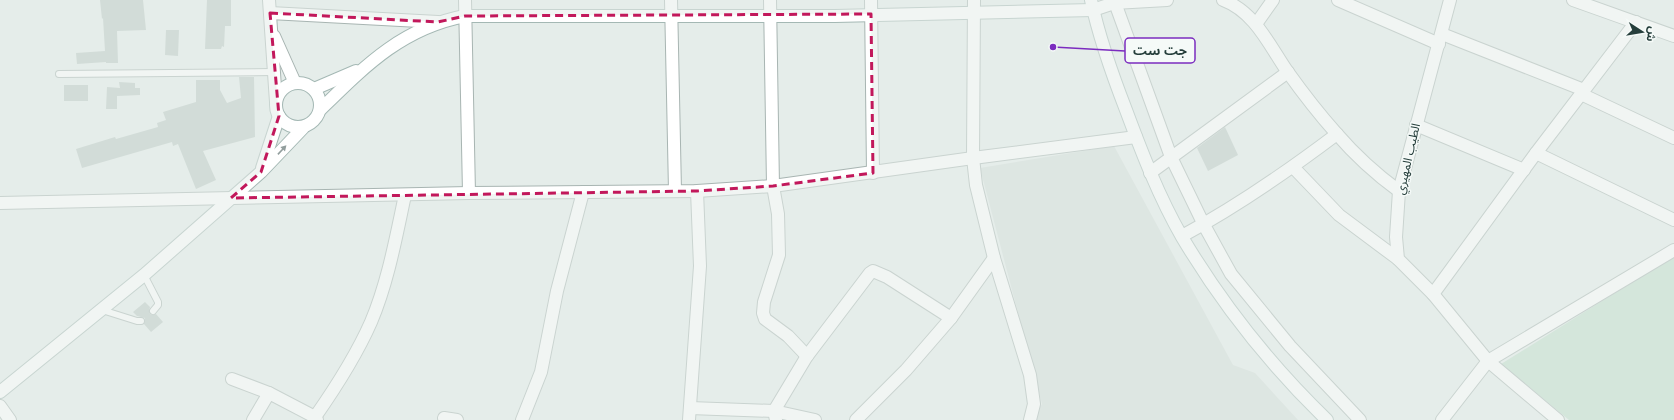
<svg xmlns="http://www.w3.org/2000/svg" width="1674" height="420" viewBox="0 0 1674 420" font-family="Helvetica,'Noto Sans Arabic',sans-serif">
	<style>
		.built { fill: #d3ddda }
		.green { fill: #bfddcb }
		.building { fill: #bac8c4 }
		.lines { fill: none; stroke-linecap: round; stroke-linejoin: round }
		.lane-casing { stroke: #a8b5b2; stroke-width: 8 }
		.street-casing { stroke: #a8b5b2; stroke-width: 14 }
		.secondary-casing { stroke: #a4b8b4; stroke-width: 14 }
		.lane { stroke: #fff; stroke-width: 6 }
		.street { stroke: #fff; stroke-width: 12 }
		.secondary { stroke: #fff; stroke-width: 12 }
		.oneway { fill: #929e9d }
		.marked { fill: none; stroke: #c2185b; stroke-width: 3; stroke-dasharray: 8 5; stroke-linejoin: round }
		.labels { text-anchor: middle; stroke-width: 3; stroke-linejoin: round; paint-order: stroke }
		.street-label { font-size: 12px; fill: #253e3b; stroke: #f5faf8 }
		.leader { fill: none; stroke: #7b2cbf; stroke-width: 1.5 }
		.callout-dot { fill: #7b2cbf; stroke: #f5faf8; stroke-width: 1.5 }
		.callout { fill: #f5faf8; stroke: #7b2cbf; stroke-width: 1.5 }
		.callout-label { font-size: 13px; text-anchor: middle; font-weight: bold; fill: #253e3b }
	</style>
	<rect width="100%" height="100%" fill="#e5edea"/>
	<polygon class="built" points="1114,146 1233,365 1255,373 1298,420 1031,420 1042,404 980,168"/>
	<polygon class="green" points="1674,256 1674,420 1569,420 1501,364"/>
	<g class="building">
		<polygon points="100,0 143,0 146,30 117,31 118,63 106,63 106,62 77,64 76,53 105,51 103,18 102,19"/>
		<polygon points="207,0 231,0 231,26 225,26 224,47 222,46 221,49 205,49"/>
		<polygon points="166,30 179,30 178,56 165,55"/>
		<polygon points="239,77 254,77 255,137 203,151 216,180 196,189 178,144 173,146 172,142 82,168 76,149 115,137 116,139 158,127 157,123 166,120 163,112 196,102 196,80 220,80 220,90 227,103 241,98"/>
		<polygon points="119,82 135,83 135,88 140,88 140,95 117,96 117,109 106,109 107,87 120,88"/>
		<rect x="64" y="85" width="24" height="16"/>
		<polygon points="1225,127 1238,155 1208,171 1197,148"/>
		<polygon points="145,302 150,307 149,311 150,314 153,315 156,314 163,322 151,332 144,324 145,318 137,316 133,312"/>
	</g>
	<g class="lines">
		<defs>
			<g id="lane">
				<polyline points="59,74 274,72"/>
				<polyline points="144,275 158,302 158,305 153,311"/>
				<polyline points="102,310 137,321 141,321"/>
			</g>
			<g id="street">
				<polyline points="269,0 276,102"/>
				<polyline points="465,0 469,193"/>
				<polyline points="671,0 675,191"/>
				<polyline points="770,0 773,186 778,214 779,255 764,302 763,313 765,319 788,336 807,356"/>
				<polyline points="871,0 873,173"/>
				<polyline points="974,0 973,158 976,185 994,258 1030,375 1034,404 1030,420"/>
				<polyline points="1114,0 1171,157 1204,225 1231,274 1290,346 1360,420"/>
				<path d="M1223 0C1255 12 1269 45 1287 71 1302 92 1319 114 1336 133 1355 155 1377 175 1399 191"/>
				<polyline points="1338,0 1439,44"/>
				<polyline points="1450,0 1399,191 1396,237 1398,259 1433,294 1488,361 1558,420"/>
				<polyline points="1573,0 1674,36"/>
				<polyline points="1093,10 1114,3 1167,0"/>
				<polyline points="270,13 438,22"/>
				<polyline points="1256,24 1273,0"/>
				<polyline points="1442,34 1584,90"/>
				<polyline points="274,36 295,83"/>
				<polyline points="1581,94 1674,138"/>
				<polyline points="1416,125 1524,170"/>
				<polyline points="1536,153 1674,220"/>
				<polyline points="1293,167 1339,215 1398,259"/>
				<polyline points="1150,173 1288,72"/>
				<polyline points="0,203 469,193 697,191 773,186 973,158 1136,137"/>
				<path d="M1182 236C1236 207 1288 171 1337 134"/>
				<polyline points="1433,294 1536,153 1636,22"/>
				<polyline points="232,379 269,393"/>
				<polyline points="0,406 10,420"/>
				<polyline points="690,408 774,411 815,420"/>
				<path d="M315 417C336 387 356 356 371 322 388 282 396 237 405 195"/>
				<polyline points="444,418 457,420"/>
				<polyline points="253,420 269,393 315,417 317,420"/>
				<polyline points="522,420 541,372 557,291 583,192"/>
				<polyline points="689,420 700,266 697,191"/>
				<polyline points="776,420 774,411 807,356 870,273 873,271 887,277 951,318"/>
				<polyline points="856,420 906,370 951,318 994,258"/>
				<polyline points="1442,420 1488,361 1674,250"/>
			</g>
			<g id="secondary">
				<path d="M1091 0C1099 37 1112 74 1126 110 1142 153 1159 197 1182 237 1222 304 1271 366 1327 420"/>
				<circle cx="298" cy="105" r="22"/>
				<polyline points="314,89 356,71"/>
				<path d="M321 109C365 66 402 28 465 16H835L1093 10"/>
				<polyline points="262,168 279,116"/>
				<polyline points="0,392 144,275 261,172 303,128"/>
			</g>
		</defs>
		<use href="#lane" class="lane-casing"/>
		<use href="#street" class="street-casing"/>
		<use href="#secondary" class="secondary-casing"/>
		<use href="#lane" class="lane"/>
		<use href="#street" class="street"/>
		<use href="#secondary" class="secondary"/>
	</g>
	<defs><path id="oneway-solid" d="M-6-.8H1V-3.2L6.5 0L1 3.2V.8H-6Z"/></defs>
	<use class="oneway" href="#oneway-solid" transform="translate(282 150) rotate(-47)"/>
	<path d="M0 0H1674V420H0ZM270 13 438 22 465 16 871 14 873 173 773 186 697 191 231 198 261 172 279 116Z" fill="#e5edea" fill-opacity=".55" fill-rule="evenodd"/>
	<path class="marked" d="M270 13 438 22 465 16 871 14 873 173 773 186 697 191 231 198 261 172 279 116Z"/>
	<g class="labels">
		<g class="street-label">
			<text transform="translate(1408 159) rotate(-77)" y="4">الطيب المهيري</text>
		</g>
	</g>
	<path class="leader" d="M1053 47L1125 51"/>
	<circle class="callout-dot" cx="1053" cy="47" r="4"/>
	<rect class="callout" x="1125" y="38" width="70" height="25" rx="4"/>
	<g class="callout-label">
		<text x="1160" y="55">جت ست</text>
	</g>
	<g transform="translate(1642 32) rotate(102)" stroke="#f5faf8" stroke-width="3" paint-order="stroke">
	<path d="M0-3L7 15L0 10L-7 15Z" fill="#253e3b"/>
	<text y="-6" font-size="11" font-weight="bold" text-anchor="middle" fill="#253e3b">ش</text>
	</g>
</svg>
